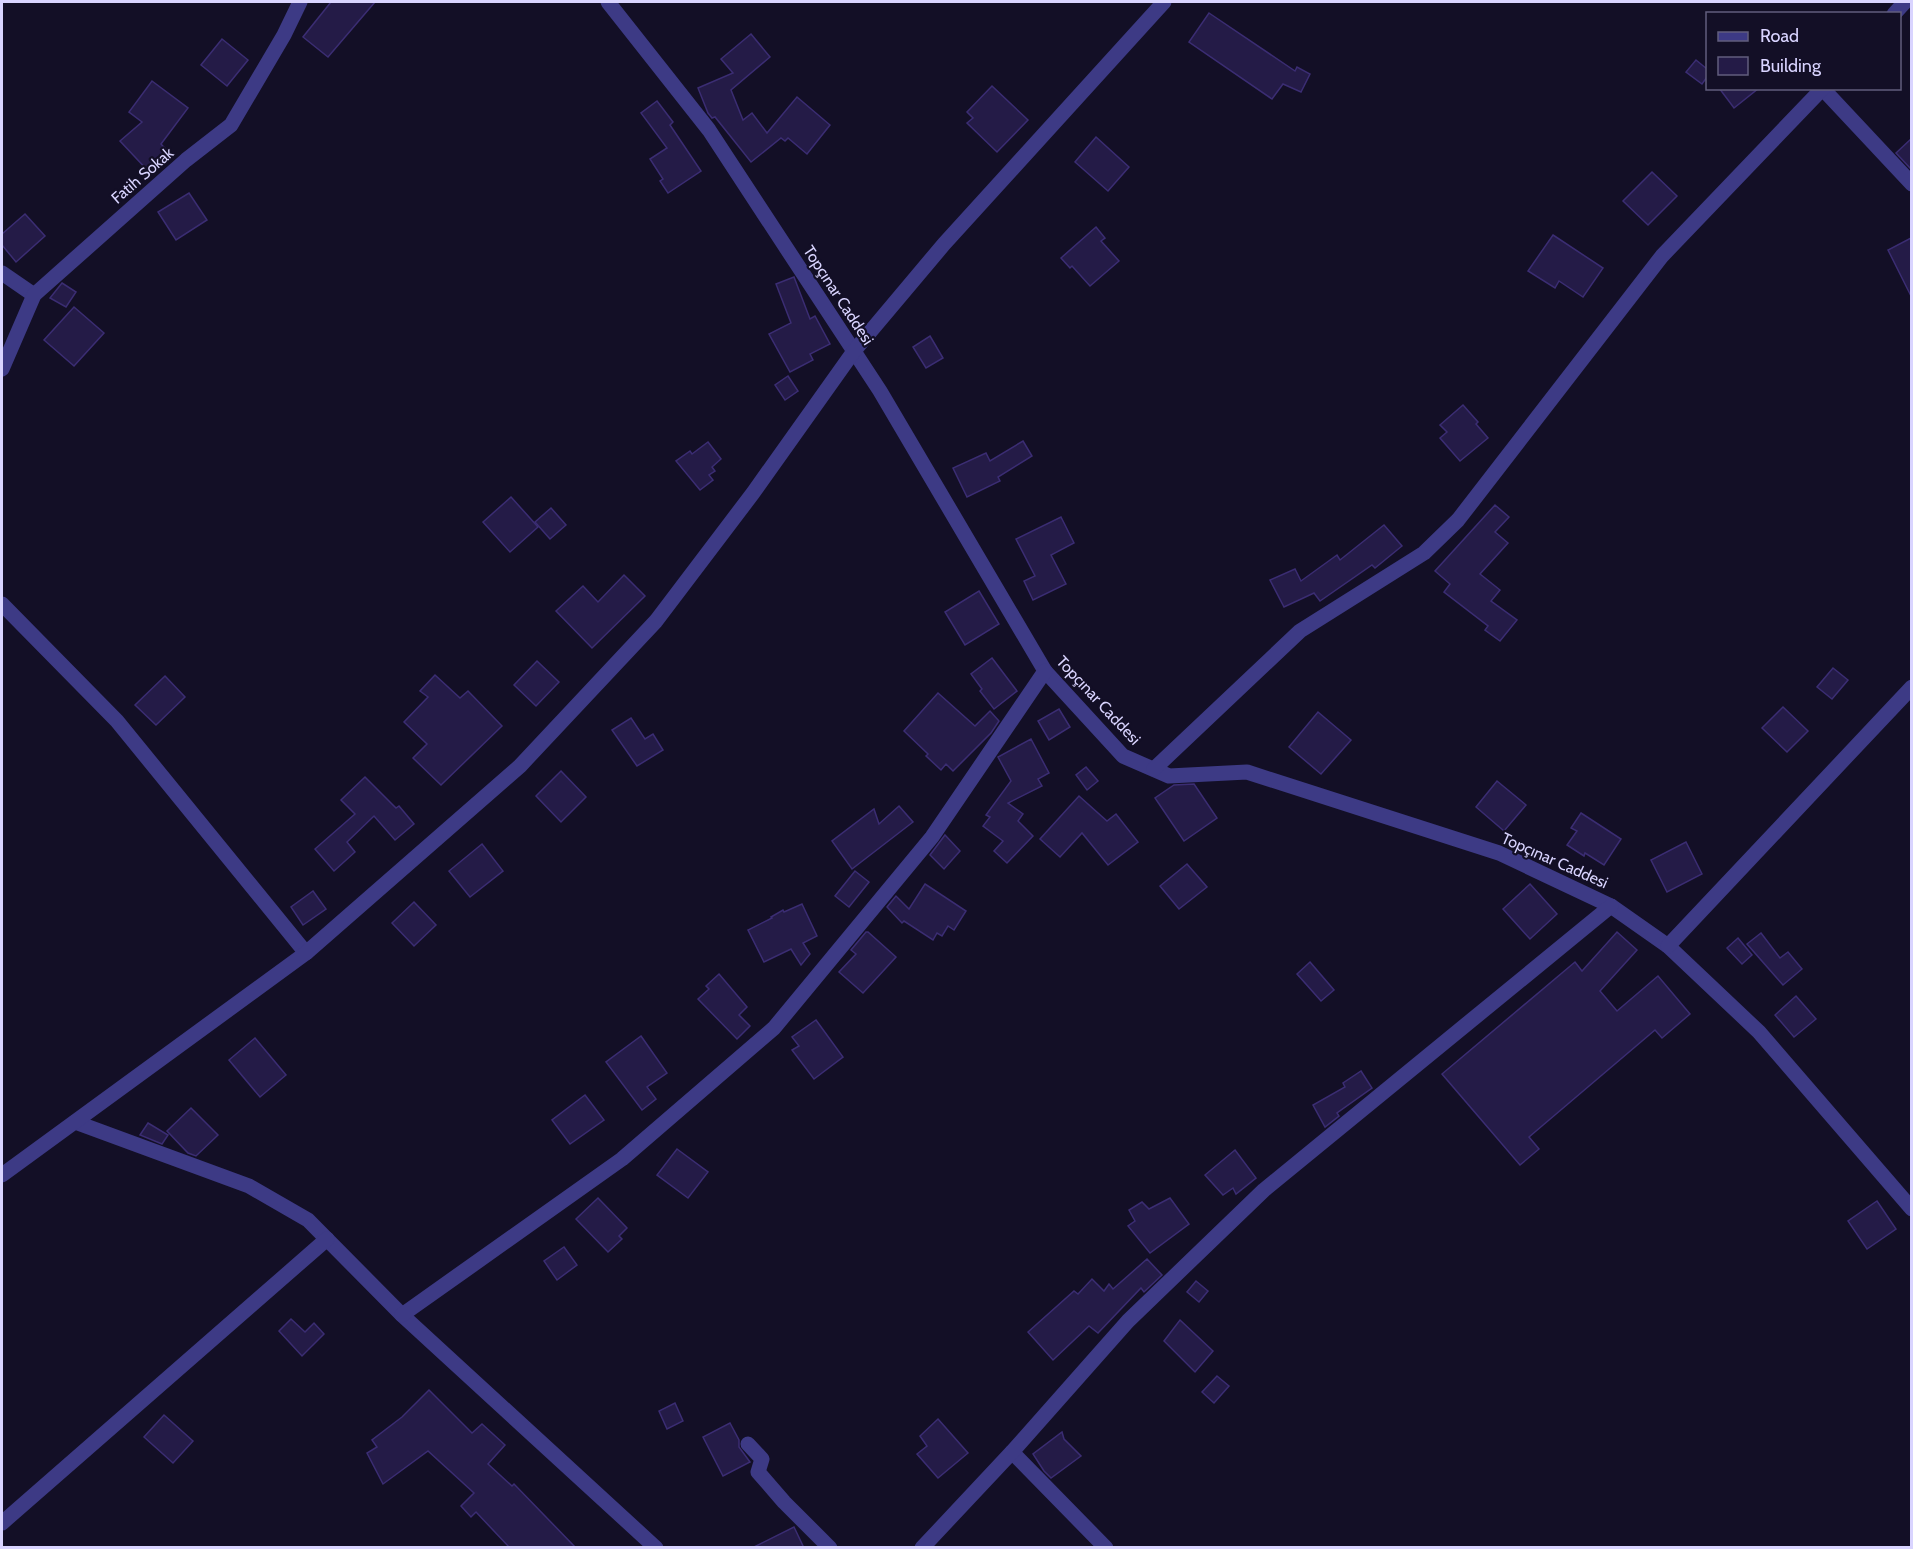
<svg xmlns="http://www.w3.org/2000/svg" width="1913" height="1549" viewBox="0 0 1913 1549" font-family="Cabin,sans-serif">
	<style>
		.building { fill: #241b47; stroke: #3b2d73; stroke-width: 1.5 }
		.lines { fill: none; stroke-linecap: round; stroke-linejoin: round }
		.minor { stroke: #3d3a85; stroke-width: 15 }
		.labels { text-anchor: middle; stroke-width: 4.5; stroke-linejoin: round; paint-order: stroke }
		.street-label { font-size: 16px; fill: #d9d4ff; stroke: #130f26 }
	</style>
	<rect width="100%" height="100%" fill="#130f26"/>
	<g class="building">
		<polygon points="331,2 375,2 328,57 303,37"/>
		<polygon points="1209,13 1295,71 1297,67 1310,74 1301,92 1283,84 1272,99 1189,42"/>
		<polygon points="751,34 770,57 731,90 743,120 752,113 767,133 797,97 830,125 807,154 788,138 785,141 781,138 751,162 715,117 712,118 708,113 698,88 733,73 721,59"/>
		<polygon points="222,39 248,60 227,86 201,65"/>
		<polygon points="1696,60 1707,69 1707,77 1702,84 1686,72"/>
		<polygon points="152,81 188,108 161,144 171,155 150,173 120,141 142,122 129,112"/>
		<polygon points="992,86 1028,120 997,152 967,123 973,118 967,112"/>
		<polygon points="1719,88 1759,88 1734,108"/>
		<polygon points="657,101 673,122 670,125 701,171 668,193 660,181 663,179 650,159 667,148 641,113"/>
		<polygon points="1096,137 1129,167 1108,191 1075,162"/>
		<polygon points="1911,139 1911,169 1896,153"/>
		<polygon points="1652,172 1677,196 1648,225 1623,201"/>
		<polygon points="189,193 207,220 176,240 158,212"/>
		<polygon points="25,214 45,236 16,262 2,245 2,234"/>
		<polygon points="1096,227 1105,238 1101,241 1119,261 1090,286 1072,266 1070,268 1061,258"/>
		<polygon points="1553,235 1603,268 1583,297 1559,281 1555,288 1528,271"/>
		<polygon points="1911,238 1911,296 1888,250"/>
		<polygon points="794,277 810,319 815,316 830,344 810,354 813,360 790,372 769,334 791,323 776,284"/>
		<polygon points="62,283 76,292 66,307 50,298"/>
		<polygon points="74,307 104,333 74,366 44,340"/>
		<polygon points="930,336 943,358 926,368 913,347"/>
		<polygon points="788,376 798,391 785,400 775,385"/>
		<polygon points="1463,405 1478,422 1476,424 1488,438 1460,461 1440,438 1447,432 1440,425"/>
		<polygon points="1023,441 1032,456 998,477 1000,481 967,497 953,468 986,453 990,461"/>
		<polygon points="708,442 721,459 712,467 715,471 709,475 713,480 700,490 676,461 690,451 692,454"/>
		<polygon points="511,497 538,527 510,552 483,522"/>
		<polygon points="1495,505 1509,517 1495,532 1508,543 1480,574 1500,590 1491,601 1517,620 1500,641 1485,630 1488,626 1444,592 1450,584 1435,571"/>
		<polygon points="551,508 566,525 550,539 535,522"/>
		<polygon points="1061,517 1074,543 1051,555 1066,584 1033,600 1024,581 1035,576 1016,539"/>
		<polygon points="1384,525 1402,546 1375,568 1372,565 1320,601 1314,593 1284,607 1270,580 1295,569 1301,581 1337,555 1340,560"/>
		<polygon points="624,575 645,596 592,648 556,611 583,586 598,602"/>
		<polygon points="979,591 999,624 965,645 945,612"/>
		<polygon points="992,658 1017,691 994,709 980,691 982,689 971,674"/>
		<polygon points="537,661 559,682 536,706 514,685"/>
		<polygon points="1833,668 1848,680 1832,699 1817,687"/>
		<polygon points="435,675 460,698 468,691 502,726 441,785 413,758 427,744 404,722 428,697 420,691"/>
		<polygon points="165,676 185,697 156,725 135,705"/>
		<polygon points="938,693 975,726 990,711 999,721 991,733 953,771 946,764 941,770 926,756 928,754 904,731"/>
		<polygon points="1783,707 1808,731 1787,752 1762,728"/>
		<polygon points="1059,709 1070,727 1049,740 1038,721"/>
		<polygon points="1318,712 1351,740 1321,774 1289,747"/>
		<polygon points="631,718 645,739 653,734 663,750 637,766 612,730"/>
		<polygon points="1031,739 1049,773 1038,779 1042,786 1008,803 1023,814 1018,821 1033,836 1007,863 994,851 1003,841 983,826 990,817 986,815 1011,781 998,757"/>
		<polygon points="1086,767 1098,781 1087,790 1076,775"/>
		<polygon points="561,771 586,797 561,822 536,796"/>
		<polygon points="365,777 396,808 399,806 414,824 395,840 374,816 347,842 355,852 334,871 315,849 355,814 341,800"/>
		<polygon points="1497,781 1526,805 1504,831 1476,807"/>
		<polygon points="1194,784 1217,818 1184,841 1155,798 1174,785"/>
		<polygon points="1079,796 1107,821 1116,814 1138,842 1108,865 1082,833 1060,857 1040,839"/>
		<polygon points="899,806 913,822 852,869 832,841 874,809 879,824"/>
		<polygon points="1581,813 1621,839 1604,865 1585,853 1584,856 1567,845 1577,831 1571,828"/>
		<polygon points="945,835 960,851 944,869 930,855"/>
		<polygon points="1686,842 1702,874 1667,892 1651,860"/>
		<polygon points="482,844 503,871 470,897 449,871"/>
		<polygon points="1187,864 1207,887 1179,909 1160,886"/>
		<polygon points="855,871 869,882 849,907 835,896"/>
		<polygon points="925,884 966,911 954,930 948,926 942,936 937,933 933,940 904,921 902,923 887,907 896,896 909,909"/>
		<polygon points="1530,884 1557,914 1530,939 1503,909"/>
		<polygon points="313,891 326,909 303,925 291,907"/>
		<polygon points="414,902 436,925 414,946 392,923"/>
		<polygon points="802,904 817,936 803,943 810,954 801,965 791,949 764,962 748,930 772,918 771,917 783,910 784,912"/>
		<polygon points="866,932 868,932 896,957 863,993 839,972 856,954 851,950"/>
		<polygon points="1617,932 1637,950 1600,991 1617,1011 1658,976 1690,1014 1662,1038 1655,1030 1529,1137 1539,1149 1520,1165 1442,1074 1575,962 1582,971"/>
		<polygon points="1761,933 1780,958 1788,952 1802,969 1783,985 1747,944"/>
		<polygon points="1738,938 1752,955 1742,964 1727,948"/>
		<polygon points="1310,962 1334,990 1321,1001 1297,974"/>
		<polygon points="719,974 747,1007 739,1015 750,1026 737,1039 698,999 709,989 706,986"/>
		<polygon points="1796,996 1816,1019 1794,1037 1775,1015"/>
		<polygon points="816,1020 843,1057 814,1079 792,1050 799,1046 792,1037"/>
		<polygon points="641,1036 667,1073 647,1087 656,1099 642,1110 606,1062"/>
		<polygon points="255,1038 286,1075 260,1097 229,1060"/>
		<polygon points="1361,1071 1372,1088 1337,1113 1339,1116 1325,1127 1313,1105 1345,1087 1343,1083"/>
		<polygon points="585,1095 604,1120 570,1144 552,1120"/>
		<polygon points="191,1108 218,1135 196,1156 188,1153 167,1131"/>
		<polygon points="148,1123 168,1135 162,1144 140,1135"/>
		<polygon points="677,1149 708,1172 688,1198 657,1175"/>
		<polygon points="1235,1150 1256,1178 1236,1194 1233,1188 1223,1195 1205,1175"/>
		<polygon points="598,1198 627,1228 619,1236 622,1239 608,1252 576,1219"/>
		<polygon points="1170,1198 1189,1224 1150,1253 1128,1226 1135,1221 1129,1210 1142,1202 1149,1209"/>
		<polygon points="1877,1201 1896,1229 1867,1249 1848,1221"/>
		<polygon points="564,1247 577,1265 557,1280 544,1261"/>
		<polygon points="1147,1259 1162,1275 1144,1292 1141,1288 1098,1333 1089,1326 1053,1360 1028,1332 1074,1291 1078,1294 1092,1279 1104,1291 1109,1284 1113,1289"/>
		<polygon points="1196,1281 1208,1291 1199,1302 1187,1292"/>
		<polygon points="291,1319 305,1332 314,1323 324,1334 302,1356 279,1331"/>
		<polygon points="1180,1320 1213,1351 1195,1372 1164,1341"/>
		<polygon points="1217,1376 1229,1386 1214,1403 1202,1392"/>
		<polygon points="429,1390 472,1433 482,1424 505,1445 488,1464 512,1486 514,1484 576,1548 510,1548 476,1512 471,1517 461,1506 474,1493 428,1451 383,1484 367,1453 377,1447 372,1440 402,1417"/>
		<polygon points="675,1403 683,1421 667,1429 659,1411"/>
		<polygon points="164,1415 193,1441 173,1463 144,1437"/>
		<polygon points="938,1419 968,1453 938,1478 917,1454 927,1446 920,1436"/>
		<polygon points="730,1423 739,1440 739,1447 750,1462 723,1476 703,1437"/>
		<polygon points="1062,1432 1064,1439 1081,1456 1051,1478 1044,1471 1033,1454"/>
		<polygon points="794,1527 804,1548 752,1548"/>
	</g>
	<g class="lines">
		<g class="minor">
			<polyline points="608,2 709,130 880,391 1045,671 1123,756 1169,776 1247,772 1499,853 1611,906 1668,946 1759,1032 1912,1209"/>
			<polyline points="1894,14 1905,2"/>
			<polyline points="1823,89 1912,184"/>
			<polyline points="2,273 34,295"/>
			<polyline points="2,369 34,295 186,160 231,125 284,35 300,2"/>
			<polyline points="2,604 117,721 306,953"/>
			<polyline points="1154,769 1300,631 1424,553 1458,520 1662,256 1823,88"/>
			<polyline points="1668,946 1912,687"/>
			<polyline points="75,1122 249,1186 308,1220 402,1315 656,1548"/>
			<polyline points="2,1175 306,953 520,766 656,621 753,493 854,351 944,244 1164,2"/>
			<polyline points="402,1315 622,1159 774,1028 932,837 1045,671"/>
			<polyline points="748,1444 762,1459 758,1472 784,1502 830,1548"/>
			<polyline points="1012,1452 1106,1548"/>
			<polyline points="2,1523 327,1239"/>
			<polyline points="922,1548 1012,1452 1128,1321 1264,1190 1611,906"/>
		</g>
	</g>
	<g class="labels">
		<g class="street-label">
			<text transform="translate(142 175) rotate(-41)" y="6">Fatih Sokak</text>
			<text transform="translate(839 295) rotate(57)" y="6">Topçınar Caddesi</text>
			<text transform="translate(1099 700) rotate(47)" y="6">Topçınar Caddesi</text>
			<text transform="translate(1555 860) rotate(24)" y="6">Topçınar Caddesi</text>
		</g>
	</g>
	<rect width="1913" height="1549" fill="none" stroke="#d9d4ff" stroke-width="6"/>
	<rect x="1706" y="12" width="195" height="78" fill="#130f26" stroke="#625e7d" stroke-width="1.5"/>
	<rect x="1718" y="32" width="30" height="9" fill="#3d3a85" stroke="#625e7d" stroke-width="1.5"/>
	<text x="1760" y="42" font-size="18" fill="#d9d4ff">Road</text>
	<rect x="1718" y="57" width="30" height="18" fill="#241b47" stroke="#625e7d" stroke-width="1.5"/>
	<text x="1760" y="72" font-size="18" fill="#d9d4ff">Building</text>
</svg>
